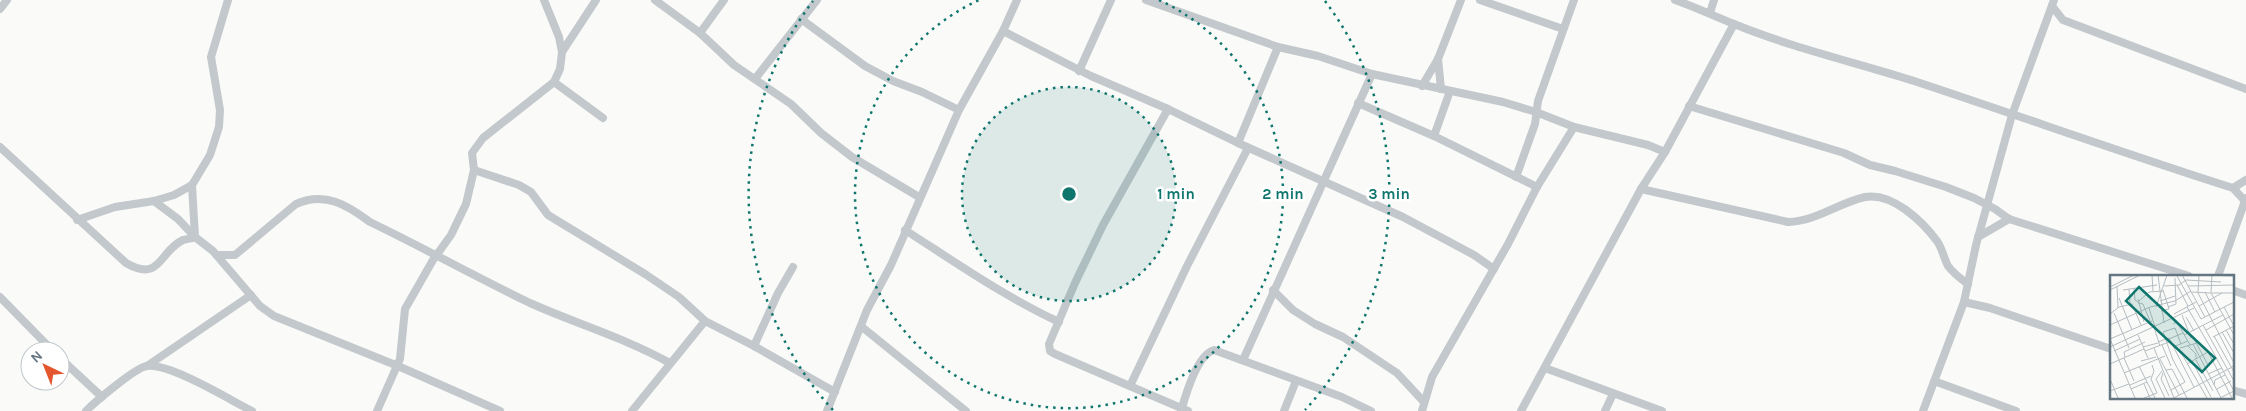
<svg xmlns="http://www.w3.org/2000/svg" width="2246" height="411" viewBox="0 0 2246 411" font-family="Karla,sans-serif">
	<style>
		.lines { fill: none; stroke-linecap: round; stroke-linejoin: round }
		.minor { stroke: #c3c8cc; stroke-width: 8 }
		.ring { fill: none; stroke: #0f766e; stroke-width: 2.5; stroke-dasharray: 2.5 5 }
		.inset-road { fill: none; stroke: #b5bdc2; stroke-width: 1 }
		.view { fill: #0f766e; fill-opacity: 0.15; stroke: #0f766e; stroke-width: 2.5 }
		.inset-edge { fill: none; stroke: #657683; stroke-width: 2.5 }
		.centre { fill: #0f766e; stroke: #fff; stroke-width: 2.5 }
		.ring-label { font-size: 15px; text-anchor: middle; font-weight: bold; fill: #0f766e; stroke: #fff; stroke-width: 5; stroke-linejoin: round; paint-order: stroke }
	</style>
	<rect width="100%" height="100%" fill="#fafaf8"/>
	<g class="lines">
		<g class="minor">
			<polyline points="544,0 559,37 562,52"/>
			<polyline points="655,0 700,33 734,65 791,104 821,133 852,157 919,197"/>
			<polyline points="1146,0 1278,47 1318,56 1372,74 1503,102 1536,112 1574,127 1648,145 1665,152"/>
			<polyline points="1480,0 1563,29"/>
			<path d="M1675 0C1695 7 1714 16 1734 24 1793 48 1854 62 1914 81 2020 116 2126 154 2233 188L2245 201"/>
			<polyline points="2052,6 2063,20 2246,89"/>
			<polyline points="0,9 7,0"/>
			<polyline points="1710,13 1714,0"/>
			<polyline points="801,19 865,66 893,81 922,92 959,110"/>
			<polyline points="1003,31 1091,76 1168,109 1238,143 1403,217 1474,255 1494,269"/>
			<polyline points="700,33 724,0"/>
			<polyline points="1438,59 1441,89"/>
			<polyline points="1079,71 1111,0"/>
			<polyline points="755,79 817,0"/>
			<polyline points="554,82 603,118"/>
			<polyline points="1422,86 1438,59 1461,0"/>
			<polyline points="1358,103 1434,136 1537,187"/>
			<polyline points="1689,106 1844,153 1870,165 1895,171 1946,187 1974,198 1995,209 2009,219 2189,276"/>
			<polyline points="1168,109 1103,225 1075,283 1049,344 1050,351 1055,354 1188,411"/>
			<polyline points="1434,136 1450,91"/>
			<polyline points="1238,143 1278,47"/>
			<path d="M0 147 126 263C161 283 159 251 183 240 186 239 191 239 195 237"/>
			<polyline points="474,170 519,185 531,192 548,215 645,274 679,297 705,321 754,346 835,392"/>
			<polyline points="1516,177 1535,124 1538,101 1574,0"/>
			<polyline points="192,185 195,237"/>
			<polyline points="2233,188 2246,180"/>
			<path d="M1641 189 1788 222C1817 221 1838 203 1865 197 1892 192 1922 221 1937 241 1942 248 1944 258 1948 266 1953 273 1961 279 1968 284"/>
			<polyline points="154,201 178,219 195,237 213,251 260,306 274,316 398,366 500,411"/>
			<polyline points="77,220 115,207 154,201 174,195 192,185 210,155 219,127 220,110 211,57 228,0"/>
			<path d="M905 230C955 262 1005 297 1059 322"/>
			<polyline points="1978,237 2009,219"/>
			<path d="M217 255H235L296 204C325 191 347 205 370 222 424 248 476 277 530 303 577 324 625 338 670 363"/>
			<polyline points="2218,276 2246,198"/>
			<polyline points="1273,290 1293,310 1315,324 1343,337 1397,373 1424,402"/>
			<polyline points="2232,290 2246,295"/>
			<polyline points="0,297 53,351"/>
			<polyline points="1964,302 1990,308 2111,349"/>
			<polyline points="862,327 966,411"/>
			<polyline points="754,346 778,293 793,267"/>
			<polyline points="60,358 102,397"/>
			<polyline points="1243,360 1372,74"/>
			<polyline points="147,366 251,295"/>
			<polyline points="1545,368 1662,411"/>
			<polyline points="1934,381 2016,411"/>
			<polyline points="1130,386 1187,266 1248,148"/>
			<polyline points="2232,390 2246,394"/>
			<path d="M86 411C95 402 136 367 147 366 170 363 230 400 252 411"/>
			<polyline points="377,411 400,359 405,309 433,260 451,235 466,204 474,170 472,153 483,138 554,82 560,69 562,52 596,0"/>
			<polyline points="632,411 705,321"/>
			<polyline points="827,411 867,310 891,265 959,110 1003,31 1017,0"/>
			<path d="M1181 411C1186 394 1197 355 1214 350L1342 397 1371 411"/>
			<polyline points="1284,411 1296,381"/>
			<polyline points="1422,411 1432,377 1508,244 1537,187 1574,127"/>
			<polyline points="1521,411 1641,189 1665,152 1734,24"/>
			<polyline points="1605,411 1613,394"/>
			<polyline points="1923,411 1964,302 1976,245 2012,115 2054,0"/>
		</g>
	</g>
	<circle cx="1069" cy="194" r="107" fill="#0f766e" fill-opacity=".12"/>
	<g class="ring">
		<circle cx="1069" cy="194" r="107"/>
		<path d="M1159 0A214 214 0 1 1 979 0"/>
		<path d="M833 410A320 320 0 0 1 813 1M1325 1A320 320 0 0 1 1305 410"/>
	</g>
	<g transform="translate(2110 275)">
		<rect width="124" height="124" fill="#fafaf8"/>
		<path class="inset-road" d="M42 0 43 16M48 0 54 48M72 0 95 42M89 0 88 18 124 88M99 0 124 1M102 0 101 18 124 60M67 1 91 44 124 27M67 10 78 31M7 11 8 33M54 11 69 10 76 5 111 7M78 11 124 10M0 12 24 0M24 13 25 25 28 27M19 14 20 29M0 15 30 0M13 15 47 10M81 17 101 18M95 17 105 37M102 18H124M9 23 22 55M28 24 34 47M50 26 65 21M28 27 39 17 53 16M28 28 33 29 40 46M89 31 112 18M46 32 57 0M58 32 66 29 65 3M77 32 102 75M114 32 124 51M39 33 45 52M51 36 59 34 53 15M4 38 19 73M0 39 9 32 22 29 31 50M64 39 86 27M72 40 81 63M76 42 84 56M63 49 67 47 80 70M0 50 40 32 65 26 81 16M93 50 124 106M44 52 50 71M65 53 53 57 63 85 75 107M65 53 71 69M96 55 124 39M116 55 124 69M112 57 124 78M28 60 38 83M74 60 113 40M104 61 124 97M83 62 98 90M103 62 124 51M0 64 25 123M0 64 42 46M59 64 73 58M48 67 59 63 84 112M83 69 111 123M52 70 61 91M78 71 86 79V84M0 72 84 33M33 72 48 68M63 72 78 66M44 73 64 123M70 73 87 68M69 74 97 123M102 75 124 116M4 76 30 64M35 76 59 67M98 77 122 123M15 82 14 77 35 67M14 83 24 106M50 84 69 120M86 85 103 116M31 86 46 82M82 86 101 122M0 89 34 74M77 89 98 77M29 91 45 123M56 95 62 94 77 123M52 96 46 104 55 123M14 98 55 81M53 98 51 104 59 121M98 99 112 93M0 104 8 123M34 109 40 123M20 110 41 101M104 110 105 105 115 100M21 114 37 107M107 114 121 106M61 115 75 107M0 116 19 109M34 123 47 118 41 104 44 96 42 90M64 123 124 91M110 123 124 116"/>
		<path class="view" d="M29 12 105 83 92 97 16 26Z"/>
		<rect width="124" height="124" class="inset-edge"/>
	</g>
	<circle cx="1069" cy="194" r="8" class="centre"/>
	<g class="ring-label">
		<text x="1176" y="199">1 min</text>
		<text x="1283" y="199">2 min</text>
		<text x="1389" y="199">3 min</text>
	</g>
	<g transform="translate(45 366) rotate(317)"><circle r="24" fill="#ffffff" stroke="#c1c8cd"/>
	<path d="M0-4L9 19L0 12L-9 19Z" fill="#e4572e"/>
	<text y="-8" font-size="14" font-weight="bold" text-anchor="middle" fill="#657683">N</text>
	</g>
</svg>
